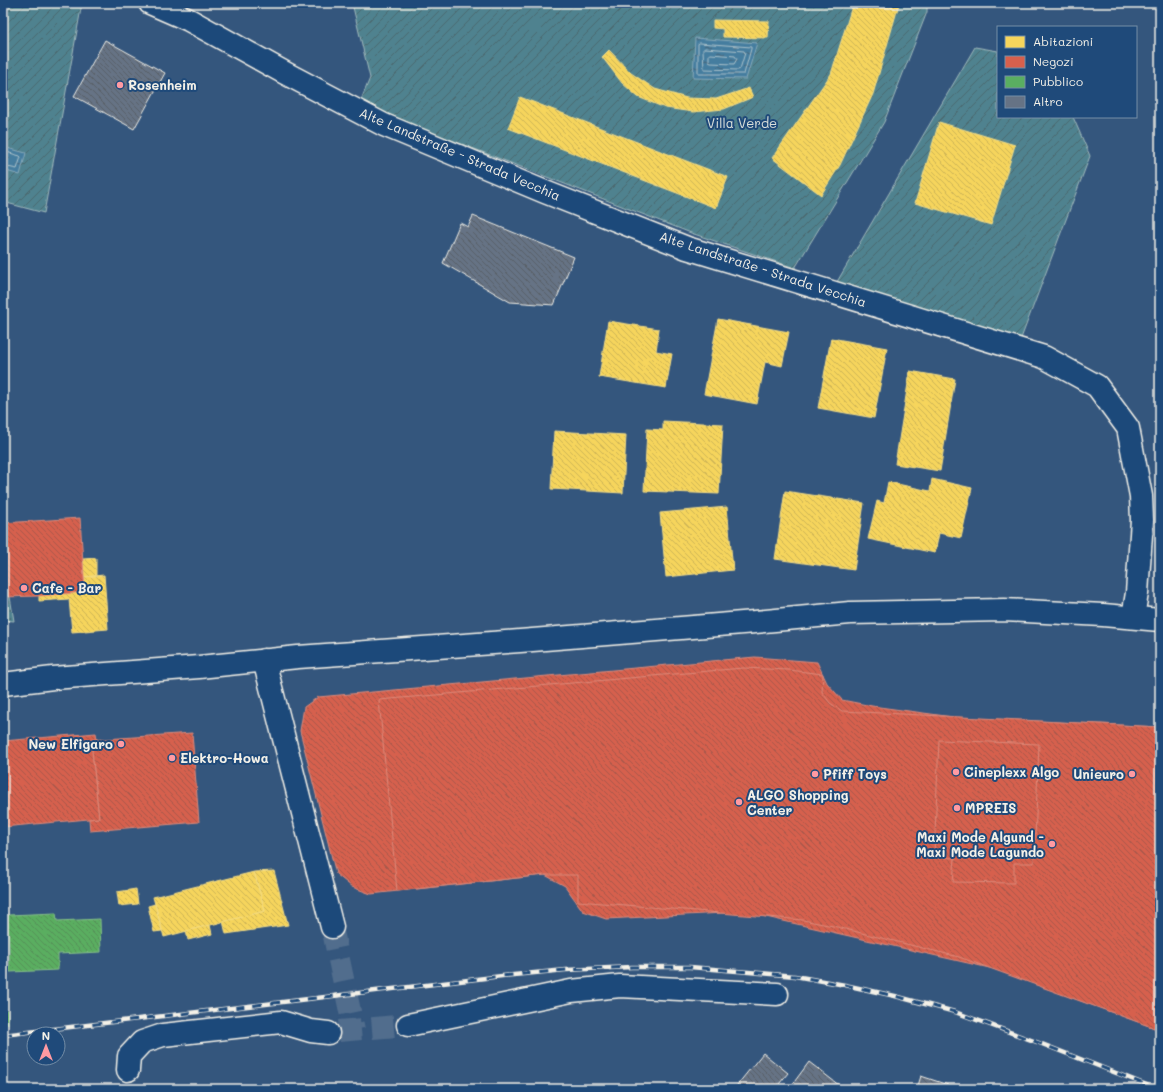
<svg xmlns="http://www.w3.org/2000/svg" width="1163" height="1092" viewBox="0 0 1163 1092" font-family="Mali,sans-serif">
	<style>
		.grass { fill: url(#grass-dots); stroke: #a2babc }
		.garden { fill: url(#garden-furrows); stroke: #a2babc }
		.water { fill: url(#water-ripples); stroke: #8aabbc }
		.homes { fill: url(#homes-back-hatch); stroke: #f5dd86 }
		.shops { fill: url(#shops-back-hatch); stroke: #df8c7c }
		.public { fill: url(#public-back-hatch); stroke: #88c28a }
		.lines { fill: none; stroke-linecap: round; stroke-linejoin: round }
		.shore { stroke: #aec3cb; stroke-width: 1 }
		.building { fill: url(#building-back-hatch); stroke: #f4f1e8 }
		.street-tunnel { stroke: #516d8d; stroke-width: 22; stroke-dasharray: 22 11; stroke-linecap: butt }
		.street-casing { stroke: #f4f1e8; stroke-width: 25 }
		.secondary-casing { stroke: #f4f1e8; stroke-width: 25 }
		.street { stroke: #1f4a7a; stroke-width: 22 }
		.secondary { stroke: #1f4a7a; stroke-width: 22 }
		.rail-casing { stroke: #f4f1e8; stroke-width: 4.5 }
		.rail { stroke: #1f4a7a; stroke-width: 3; stroke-dasharray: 9; stroke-linecap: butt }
		.poi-dot { fill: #ff9aa2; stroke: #1f4a7a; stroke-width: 1.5 }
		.labels { text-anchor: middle; stroke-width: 4; stroke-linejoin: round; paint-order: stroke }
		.poi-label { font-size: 13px; font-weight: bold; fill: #f4f1e8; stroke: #1f4a7a; text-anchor: start }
		.park-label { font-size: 13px; fill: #dbe0db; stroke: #1f4a7a }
		.street-label { font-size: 13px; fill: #f4f1e8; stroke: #1f4a7a }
	</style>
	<defs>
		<pattern id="grass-dots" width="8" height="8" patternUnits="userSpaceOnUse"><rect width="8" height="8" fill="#4f828f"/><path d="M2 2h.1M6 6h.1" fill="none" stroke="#4c686e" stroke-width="1.8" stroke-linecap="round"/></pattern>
		<pattern id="garden-furrows" width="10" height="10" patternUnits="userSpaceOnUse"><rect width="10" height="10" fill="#4f828f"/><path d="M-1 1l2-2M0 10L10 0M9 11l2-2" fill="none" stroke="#4c686e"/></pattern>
		<pattern id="water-ripples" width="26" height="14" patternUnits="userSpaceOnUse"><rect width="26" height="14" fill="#447d9f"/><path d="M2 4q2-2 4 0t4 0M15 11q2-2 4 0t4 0" fill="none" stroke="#466577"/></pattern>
		<pattern id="homes-back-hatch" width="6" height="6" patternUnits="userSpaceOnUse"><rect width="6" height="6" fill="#f6d55c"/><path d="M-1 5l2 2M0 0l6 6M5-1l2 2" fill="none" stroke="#cbb256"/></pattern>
		<pattern id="shops-back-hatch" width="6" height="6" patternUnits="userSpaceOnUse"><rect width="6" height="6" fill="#d6604d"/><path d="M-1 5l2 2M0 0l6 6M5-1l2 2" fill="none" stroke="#a5584b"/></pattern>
		<pattern id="public-back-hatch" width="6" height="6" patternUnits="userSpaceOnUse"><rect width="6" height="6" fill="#5aae61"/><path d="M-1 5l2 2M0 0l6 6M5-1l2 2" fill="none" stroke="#558f59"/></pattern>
		<pattern id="building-back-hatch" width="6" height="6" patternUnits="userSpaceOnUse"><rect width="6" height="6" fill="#667385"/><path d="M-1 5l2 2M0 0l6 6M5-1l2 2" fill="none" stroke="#585e66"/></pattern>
	</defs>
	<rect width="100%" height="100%" fill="#34567d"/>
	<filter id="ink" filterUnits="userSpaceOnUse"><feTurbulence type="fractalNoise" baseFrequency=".025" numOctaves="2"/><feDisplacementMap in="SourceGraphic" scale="8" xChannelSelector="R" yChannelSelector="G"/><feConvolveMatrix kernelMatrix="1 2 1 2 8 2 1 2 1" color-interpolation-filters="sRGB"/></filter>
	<g filter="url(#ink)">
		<polygon class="grass" points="3,597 10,597 14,621 3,620"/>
		<g class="garden">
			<polygon points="3,3 82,3 44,213 3,202"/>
			<polygon points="352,3 927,3 927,12 884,122 795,268 691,233 387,115 361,100 370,78"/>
			<polygon points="975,47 998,51 998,117 1073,117 1090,156 1017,349 831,292"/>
		</g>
		<g class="water">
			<polygon points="695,38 757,43 746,79 693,78"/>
			<polygon points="3,147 26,153 20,175 3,170"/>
		</g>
		<g class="homes">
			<polygon points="853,3 899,3 899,4 873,94 840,165 821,195 772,158 831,74"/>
			<polygon points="713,20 769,21 768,38 723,37 723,29 713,28"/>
			<polygon points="609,50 631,73 655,89 687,98 716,99 749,88 753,97 724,109 693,112 665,108 638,97 622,83 602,57"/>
			<polygon points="520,97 728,177 716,208 508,128"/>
			<polygon points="939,122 1015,145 991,225 915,203"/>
			<polygon points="718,319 789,332 782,366 765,362 757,404 704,394"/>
			<polygon points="608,321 659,329 656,351 672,354 666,388 599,377"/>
			<polygon points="831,338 887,348 874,418 818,408"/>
			<polygon points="910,371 955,379 940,471 895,464"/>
			<polygon points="663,421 723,424 719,494 644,491 647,429 663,430"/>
			<polygon points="554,431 626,435 623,493 551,489"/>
			<polygon points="932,479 972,488 961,538 939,533 935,553 868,539 877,501 884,503 888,482 930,491"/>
			<polygon points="785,491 864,503 854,570 775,559"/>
			<polygon points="727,507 733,570 666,577 660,513"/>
			<polygon points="96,558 96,576 84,577 83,559"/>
			<polygon points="104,575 108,629 72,632 69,599 39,601 39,596 85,592 84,577"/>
			<polygon points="627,711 636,805 574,809 564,715"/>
			<polygon points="274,871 288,925 226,934 223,921 265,911 254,872"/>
			<polygon points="254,872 265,911 164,937 153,897"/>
			<polygon points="136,889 138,904 119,906 117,892"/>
			<polygon points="155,904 162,931 154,932 148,906"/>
			<polygon points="210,925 212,934 188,940 186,931"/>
		</g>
		<g class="shops">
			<polygon points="80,518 85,592 39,596 3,597 3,523"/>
			<polygon points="755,657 817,662 827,683 842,700 872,706 953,717 1160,727 1160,1030 994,969 744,912 606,919 583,911 565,886 545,875 371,894 352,887 336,874 300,731 304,707 318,697"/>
			<polygon points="743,668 789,670 823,674 822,692 830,703 842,711 1160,727 1160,1030 959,957 833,926 803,920 578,901 578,875 545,875 397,891 379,700"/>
			<polygon points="96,733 97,739 91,740 99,818 3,827 3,741"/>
			<polygon points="192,733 199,822 90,831 89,819 99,818 91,740"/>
			<polygon points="939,740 1039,744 1034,863 1014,863 1014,883 953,882 955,858 934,857"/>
		</g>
		<g class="public">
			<polygon points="56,913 57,921 100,919 101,952 58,954 58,970 10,972 8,915"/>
			<polygon points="3,1010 7,1010 8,1024 3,1025"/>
		</g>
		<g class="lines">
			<g class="shore">
				<polygon points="700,43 751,47 751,49 744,74 698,74 698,44"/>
				<polygon points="705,48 744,51 745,53 740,69 738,70 704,69 703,50"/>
				<polygon points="711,54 735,56 737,59 734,64 711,63 709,62 709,56"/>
				<polyline points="3,151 20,156 21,157 17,169 3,166"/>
			</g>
		</g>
		<g class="building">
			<polygon points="105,40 165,73 134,129 74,96"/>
			<polygon points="473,216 574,257 554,305 510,302 443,263 460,223 468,227"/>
			<polygon points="763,1053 788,1073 775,1089 734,1089"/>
			<polygon points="809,1062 844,1089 789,1089"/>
			<polygon points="921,1076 960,1089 917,1089"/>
		</g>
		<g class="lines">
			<g class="street-tunnel">
				<polyline points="332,927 354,1030"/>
				<polyline points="339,1031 408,1025"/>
			</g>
			<defs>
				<g id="street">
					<polyline points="264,660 332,927"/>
					<polyline points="408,1025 571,991 620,986 777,994"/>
					<polyline points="128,1070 129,1056 142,1042 163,1035 281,1022 311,1031 328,1033"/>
				</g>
				<g id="secondary">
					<polyline points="150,3 189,20 285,73 384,125 545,192 687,248 1044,357 1097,386 1128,428 1141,496 1142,520 1137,593 1133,617"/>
					<polyline points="3,684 53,678 199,667 298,657 520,641 755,622 850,613 1004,610 1103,615 1160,620"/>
				</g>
			</defs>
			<use href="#street" class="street-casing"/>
			<use href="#secondary" class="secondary-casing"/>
			<use href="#street" class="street"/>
			<use href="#secondary" class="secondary"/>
			<defs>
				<polyline id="rail" points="3,1035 502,976 566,970 632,967 690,967 795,976 845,985 895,996 955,1012 1042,1044 1157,1089"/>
			</defs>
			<use href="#rail" class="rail-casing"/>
			<use href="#rail" class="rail"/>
		</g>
	</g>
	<g class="poi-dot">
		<circle cx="120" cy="85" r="4"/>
		<circle cx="24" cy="588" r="4"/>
		<circle cx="121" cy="744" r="4"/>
		<circle cx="172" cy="758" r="4"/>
		<circle cx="956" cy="772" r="4"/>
		<circle cx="815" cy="774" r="4"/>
		<circle cx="1132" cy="774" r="4"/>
		<circle cx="739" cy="802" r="4"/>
		<circle cx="957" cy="808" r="4"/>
		<circle cx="1052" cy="844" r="4"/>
	</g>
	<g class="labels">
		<g class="poi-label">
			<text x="128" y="90">Rosenheim</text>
			<text x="32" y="593">Cafe - Bar</text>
			<text x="113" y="749" text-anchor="end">New Elfigaro</text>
			<text x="180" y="763">Elektro-Howa</text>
			<text x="964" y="777">Cineplexx Algo</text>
			<text x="823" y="779">Pfiff Toys</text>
			<text x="1124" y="779" text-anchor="end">Unieuro</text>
			<text x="747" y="800">ALGO Shopping<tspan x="747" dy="15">Center</tspan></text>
			<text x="965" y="813">MPREIS</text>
			<text x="1044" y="842" text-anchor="end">Maxi Mode Algund -<tspan x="1044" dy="15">Maxi Mode Lagundo</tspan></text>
		</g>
		<g class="park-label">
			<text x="742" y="128">Villa Verde</text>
		</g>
		<g class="street-label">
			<text transform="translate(460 154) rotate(23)" y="5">Alte Landstraße - Strada Vecchia</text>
			<text transform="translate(763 269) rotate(18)" y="5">Alte Landstraße - Strada Vecchia</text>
		</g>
	</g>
	<rect width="1163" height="1092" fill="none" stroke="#1f4a7a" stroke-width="16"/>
	<rect x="8" y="8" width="1147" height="1076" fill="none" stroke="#f4f1e8" stroke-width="1.5" filter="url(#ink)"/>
	<rect x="997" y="26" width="140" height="92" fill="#1f4a7a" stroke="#748da6"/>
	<rect x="1005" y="36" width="20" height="12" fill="#f6d55c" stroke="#748da6"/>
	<text x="1033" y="46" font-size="12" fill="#f4f1e8">Abitazioni</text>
	<rect x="1005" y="56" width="20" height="12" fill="#d6604d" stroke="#748da6"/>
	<text x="1033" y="66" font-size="12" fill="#f4f1e8">Negozi</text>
	<rect x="1005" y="76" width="20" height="12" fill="#5aae61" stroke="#748da6"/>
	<text x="1033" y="86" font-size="12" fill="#f4f1e8">Pubblico</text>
	<rect x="1005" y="96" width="20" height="12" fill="#667385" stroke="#748da6"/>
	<text x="1033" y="106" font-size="12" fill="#f4f1e8">Altro</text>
	<g transform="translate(46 1046)"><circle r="19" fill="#1f4a7a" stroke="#748da6"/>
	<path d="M0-3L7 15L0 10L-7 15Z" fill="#ff9aa2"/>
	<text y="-6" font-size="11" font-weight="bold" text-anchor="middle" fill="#f4f1e8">N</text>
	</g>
</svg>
